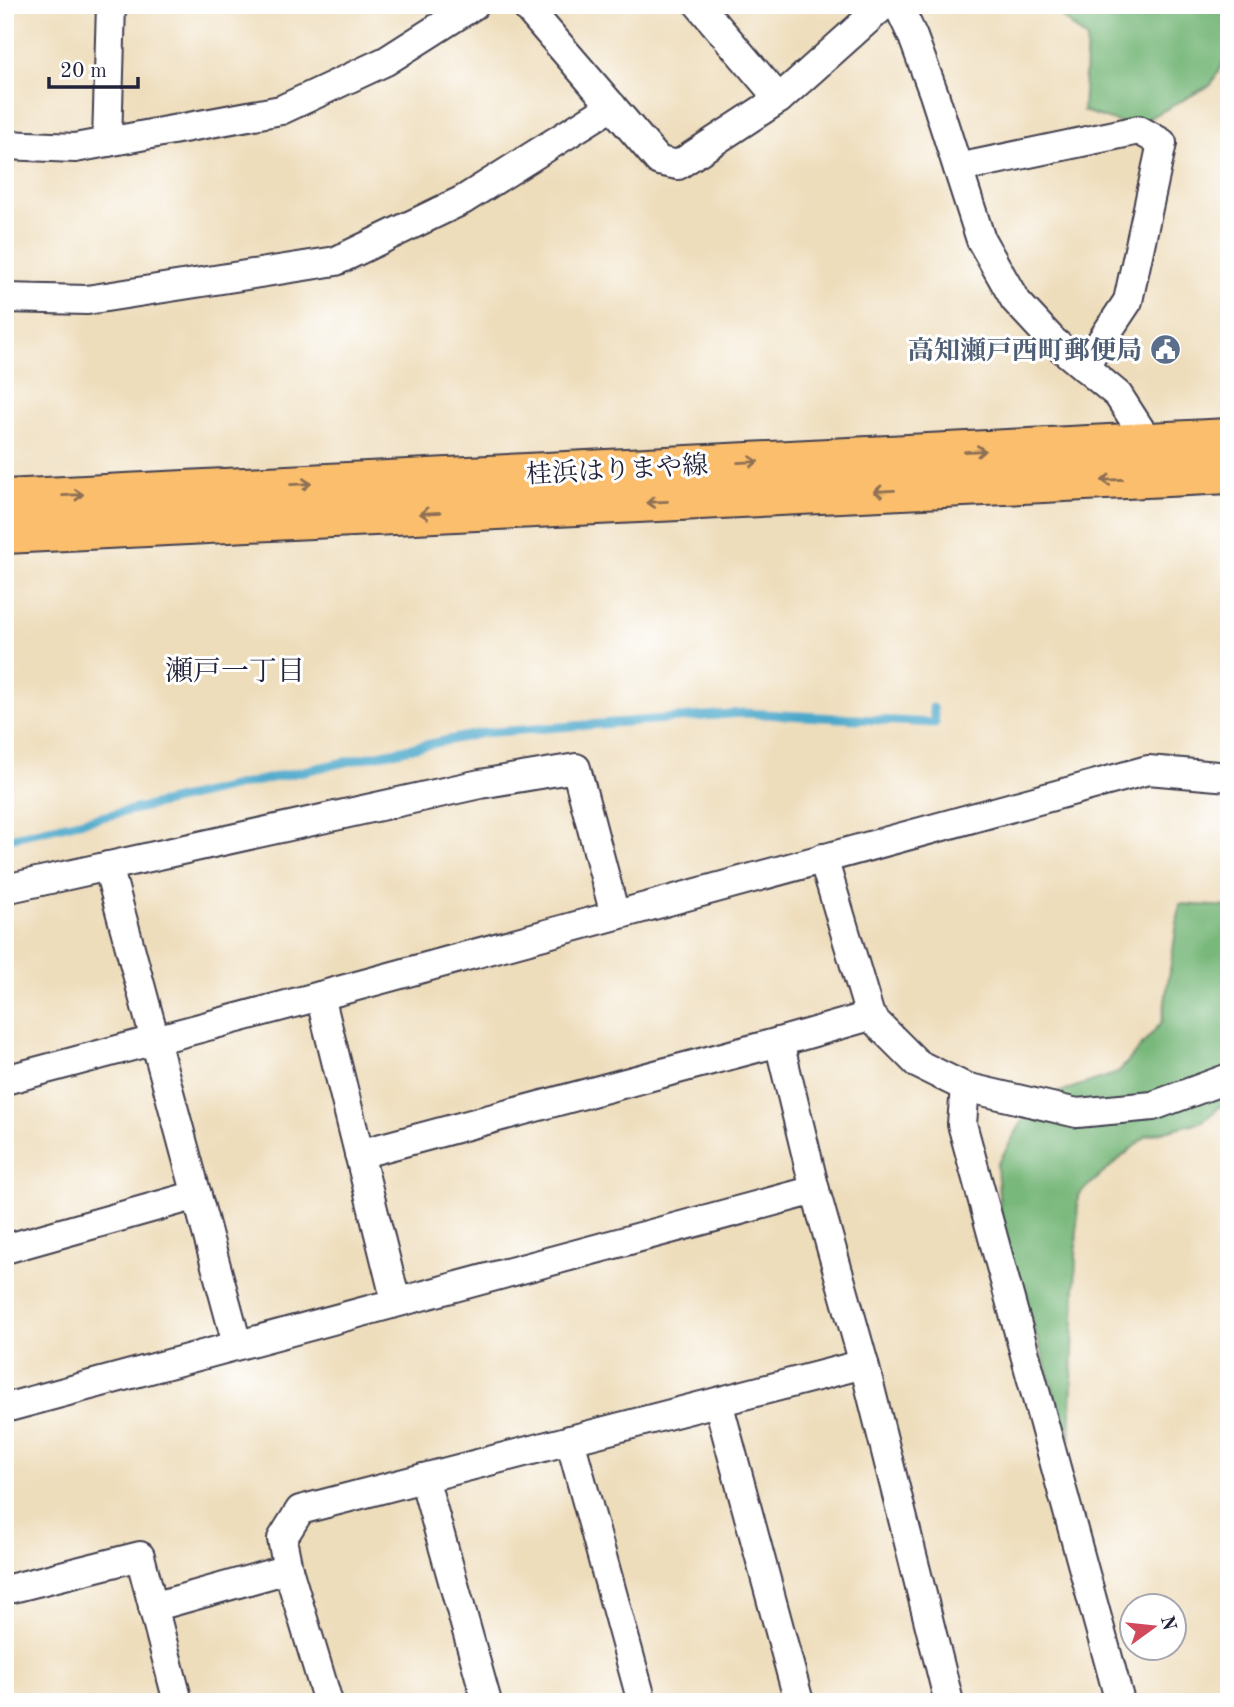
<svg xmlns="http://www.w3.org/2000/svg" width="1234" height="1707" viewBox="0 0 1234 1707" font-family="'Old Standard TT','Noto Serif JP',serif">
	<style>
		.forest { fill: #78b87a; stroke: #4d6d5a; stroke-width: 2 }
		.lines { fill: none; stroke-linecap: round; stroke-linejoin: round }
		.stream { stroke: #4ca8ca; stroke-width: 9 }
		.street-casing { stroke: #413e4e; stroke-width: 32 }
		.primary-casing { stroke: #413e4e; stroke-width: 42 }
		.street { stroke: #fff; stroke-width: 28 }
		.primary { stroke: #fabe6d; stroke-width: 38 }
		.oneway { stroke: #8e7054 }
		.labels { text-anchor: middle; stroke-width: 6; stroke-linejoin: round; paint-order: stroke }
		.service-label { font-size: 26px; font-weight: bold; fill: #4e5e75; stroke: #fff; text-anchor: end }
		.street-label { font-size: 26px; fill: #22223b; stroke: #fff }
		.neighbourhood-label { font-size: 28px; fill: #22223b; stroke: #fff }
	</style>
	<rect width="100%" height="100%" fill="#fff"/>
	<filter id="ink" filterUnits="userSpaceOnUse"><feTurbulence type="fractalNoise" baseFrequency=".0143" numOctaves="2"/><feDisplacementMap in="SourceGraphic" scale="14" xChannelSelector="R" yChannelSelector="G"/><feConvolveMatrix kernelMatrix="1 2 1 2 8 2 1 2 1" color-interpolation-filters="sRGB"/></filter>
	<filter id="wash" filterUnits="userSpaceOnUse"><feTurbulence type="fractalNoise" baseFrequency=".00686" numOctaves="4" result="noise"/><feDisplacementMap in="SourceGraphic" scale="28" xChannelSelector="R" yChannelSelector="G"/><feGaussianBlur stdDeviation="1.57" result="paint"/><feColorMatrix in="noise" values="0 0 0 0 0 0 0 0 0 0 0 0 0 0 0 0 0 1.4 0 .05"/><feComposite in="paint" operator="in"/></filter>
	<g filter="url(#wash)">
		<rect width="100%" height="100%" fill="#edb"/>
		<g class="forest">
			<polygon points="1048,5 1229,5 1229,51 1211,85 1133,127 1083,111 1087,39"/>
			<polygon points="1180,904 1229,907 1229,1099 1203,1121 1146,1136 1078,1195 1070,1443 1030,1315 1002,1240 997,1165 1035,1100 1118,1073 1162,1022"/>
		</g>
		<g class="lines">
			<polyline class="stream" points="5,839 280,776 482,733 743,713 935,723 933,708"/>
		</g>
	</g>
	<g filter="url(#ink)">
		<g class="lines">
			<defs>
				<g id="street">
					<polyline points="525,5 659,161 678,165 779,99 884,5"/>
					<polyline points="699,5 779,99"/>
					<polyline points="898,5 913,37 934,94 981,240 1015,300 1053,341 1118,395 1156,454"/>
					<polyline points="107,142 111,5"/>
					<polyline points="5,145 75,148 281,110 386,61 474,5"/>
					<polyline points="958,168 1139,130 1162,143 1128,301 1084,367"/>
					<polyline points="5,298 87,300 336,261 463,200 612,106"/>
					<polyline points="823,858 870,1016 918,1064 965,1087 1077,1113 1153,1106 1229,1078"/>
					<polyline points="108,866 237,1344"/>
					<polyline points="5,889 480,784 576,768 615,915"/>
					<polyline points="320,996 396,1302"/>
					<polyline points="870,1016 779,1042 815,1190 864,1364 949,1702"/>
					<polyline points="5,1080 320,996 1148,770 1229,777"/>
					<polyline points="965,1087 962,1124 1120,1702"/>
					<polyline points="359,1154 779,1042"/>
					<polyline points="5,1249 197,1195"/>
					<polyline points="718,1402 799,1702"/>
					<polyline points="5,1408 815,1190"/>
					<polyline points="570,1440 642,1702"/>
					<polyline points="424,1478 487,1702"/>
					<polyline points="5,1590 140,1556 178,1702"/>
					<polyline points="153,1607 288,1569"/>
					<polyline points="328,1702 288,1569 282,1539 300,1510 864,1364"/>
				</g>
				<g id="primary">
					<polyline points="5,499 1229,438"/>
					<polyline points="5,534 1229,474"/>
				</g>
			</defs>
			<use href="#street" class="street-casing"/>
			<use href="#primary" class="primary-casing"/>
			<use href="#street" class="street"/>
			<use href="#primary" class="primary"/>
		</g>
		<defs><path id="oneway-shaft" d="M-6 0H5M1.5-3L5.5 0L1.5 3" fill="none" stroke-width="1.6" stroke-linecap="round" stroke-linejoin="round" transform="scale(1.75)"/></defs>
		<g class="oneway">
			<use href="#oneway-shaft" transform="translate(975 451) rotate(-3)"/>
			<use href="#oneway-shaft" transform="translate(748 462) rotate(-3)"/>
			<use href="#oneway-shaft" transform="translate(1112 480) rotate(177)"/>
			<use href="#oneway-shaft" transform="translate(301 484) rotate(-3)"/>
			<use href="#oneway-shaft" transform="translate(884 491) rotate(177)"/>
			<use href="#oneway-shaft" transform="translate(73 495) rotate(-3)"/>
			<use href="#oneway-shaft" transform="translate(657 502) rotate(177)"/>
			<use href="#oneway-shaft" transform="translate(430 513) rotate(177)"/>
		</g>
	</g>
	<defs>
		<symbol id="civic-disc" viewBox="-11 -11 22 22"><circle r="9.5" fill="#5c6f8a" stroke="#fff"/><path d="M-.6-6.5H3V-4.5H.6V-3L4-1V1h2V6H-6V1h2V-1L-.6-3ZM-1.2 2.5V6h2.4V2.5Z" fill="#fff"/></symbol>
	</defs>
	<g fill-rule="evenodd">
		<use href="#civic-disc" x="1148" y="332" width="35" height="35"/>
	</g>
	<g class="labels">
		<g class="service-label">
			<text x="1142" y="359">高知瀬戸西町郵便局</text>
		</g>
		<g class="street-label">
			<text transform="translate(617 469) rotate(-3)" y="9">桂浜はりまや線</text>
		</g>
		<g class="neighbourhood-label">
			<text x="235" y="680">瀬戸一丁目</text>
		</g>
	</g>
	<rect width="1234" height="1707" fill="none" stroke="#fff" stroke-width="28"/>
	<g transform="translate(1153 1627) rotate(75)"><circle r="33" fill="#ffffff" stroke="#a7a7b1" stroke-width="2"/>
	<path d="M0-5L12 26L0 18L-12 26Z" fill="#d1495b"/>
	<text y="-10" font-size="19" font-weight="bold" text-anchor="middle" fill="#22223b">N</text>
	</g>
	<path d="M49 77v10h89v-10" fill="none" stroke="#22223b" stroke-width="3.5"/>
	<text x="60" y="77" font-size="21" fill="#22223b" stroke="#ffffff" stroke-width="5" paint-order="stroke">20 m</text>
</svg>
